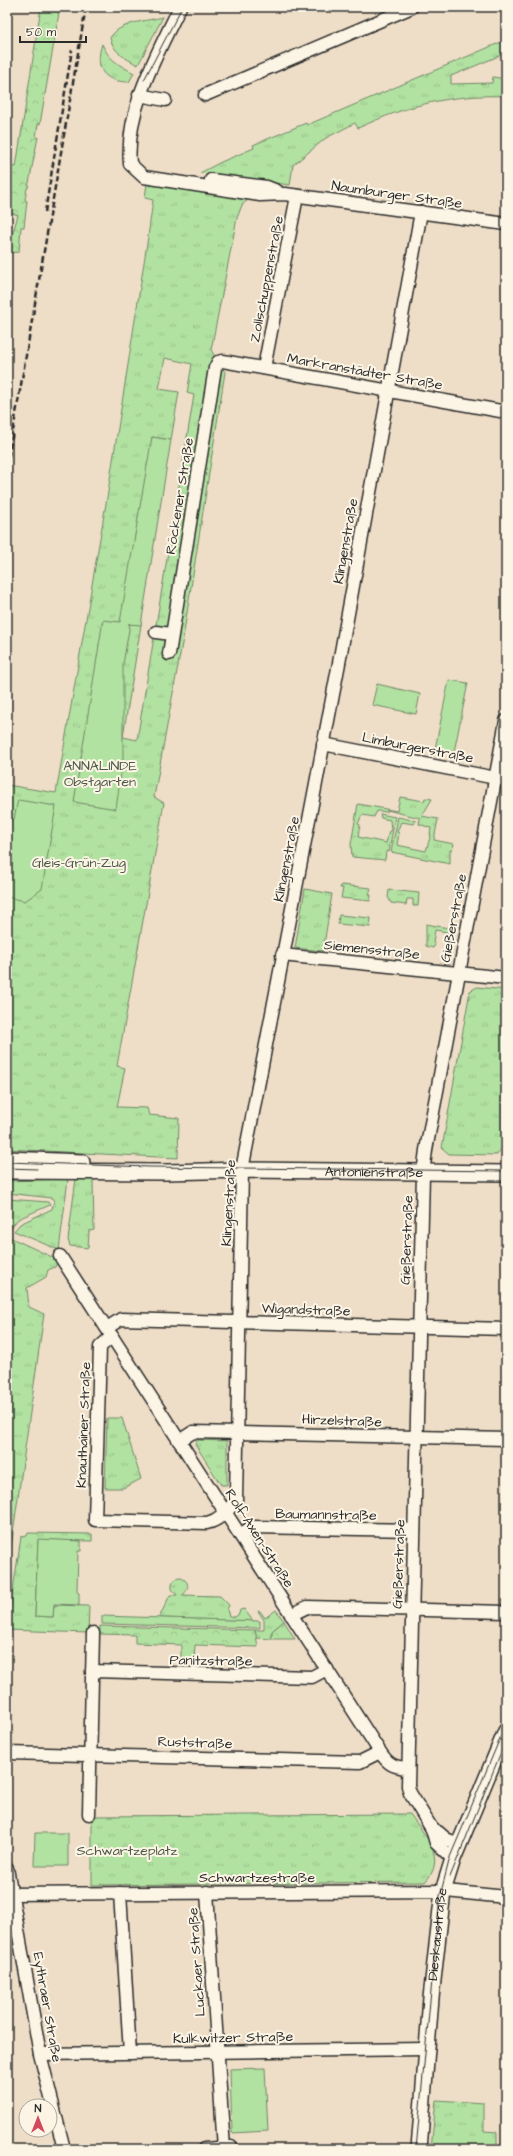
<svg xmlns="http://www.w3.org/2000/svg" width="513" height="2156" viewBox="0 0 513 2156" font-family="'Architects Daughter',sans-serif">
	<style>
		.grass { fill: url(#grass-tufts); stroke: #6e8666; fill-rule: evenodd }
		.forest { fill: url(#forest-crowns); stroke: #6e8666 }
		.garden { fill: #b2e2a1; stroke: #6e8666 }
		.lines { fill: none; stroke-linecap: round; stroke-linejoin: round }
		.minor-casing { stroke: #2b2b2b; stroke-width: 15 }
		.major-casing { stroke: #2b2b2b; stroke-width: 18 }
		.minor { stroke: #fcf5e5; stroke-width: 12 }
		.major { stroke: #fcf5e5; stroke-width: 15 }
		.tram { stroke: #2b2b2b; stroke-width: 1 }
		.rail { stroke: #2b2b2b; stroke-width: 2.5; stroke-dasharray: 6 3; stroke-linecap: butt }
		.labels { text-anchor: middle; stroke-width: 4; stroke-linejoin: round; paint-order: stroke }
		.street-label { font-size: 14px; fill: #2b2b2b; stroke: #fcf5e5 }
		.park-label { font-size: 14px; fill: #4d5948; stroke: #fcf5e5 }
	</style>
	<defs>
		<pattern id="grass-tufts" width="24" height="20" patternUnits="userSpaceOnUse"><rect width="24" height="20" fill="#b2e2a1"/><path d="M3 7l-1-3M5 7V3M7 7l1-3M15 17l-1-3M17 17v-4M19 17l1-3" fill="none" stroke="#99c28b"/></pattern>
		<pattern id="forest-crowns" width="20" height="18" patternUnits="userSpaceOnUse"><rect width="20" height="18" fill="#b2e2a1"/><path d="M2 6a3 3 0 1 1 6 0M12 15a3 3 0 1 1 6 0" fill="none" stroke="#99c28b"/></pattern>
	</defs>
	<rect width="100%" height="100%" fill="#efdec7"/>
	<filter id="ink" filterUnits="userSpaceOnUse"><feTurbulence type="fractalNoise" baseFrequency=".025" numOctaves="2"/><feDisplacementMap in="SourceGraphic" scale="8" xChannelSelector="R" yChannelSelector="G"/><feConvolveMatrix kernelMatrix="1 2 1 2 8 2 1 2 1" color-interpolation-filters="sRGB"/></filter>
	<g filter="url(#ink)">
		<g class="grass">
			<path d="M163 17 138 65C125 58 114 53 110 38 119 22 147 21 163 17Z"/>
			<path d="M506 40V53L451 76V84L492 83 493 77 506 79V96C451 94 408 105 358 128L355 123 326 138 293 165 290 185 200 173 221 162 254 148 253 145 306 123 307 125Z"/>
			<path d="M102 44C109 60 119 65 134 73L129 82C103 82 94 68 102 44Z"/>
			<path d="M147 183 249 199 242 205 237 218 211 350 225 372 183 638 154 797 164 803 117 1066 125 1068 117 1107 147 1108 149 1115 179 1118 178 1158 7 1149V785L56 793 108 492 148 237 153 200 145 198ZM165 358 192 364 187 393 194 395 137 740 123 737 141 625 152 437 171 440 179 392 159 389Z"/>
			<polygon points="400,797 424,801 425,798 432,799 422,816 438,819 434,840 454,844 452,850 450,850 450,864 391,852 398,817 416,821 414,824 401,822 397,832 399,833 397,845 426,851 431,834 430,834 431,828 419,824 420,818 387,810 387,812 377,811 374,817 362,815 358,824 360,825 358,837 386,843 389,831 391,831 390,820 381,818 380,814 395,817 389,852 386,851 385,860 352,857 351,844 358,804 397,811"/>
			<polygon points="341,885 371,888 369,895 371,895 370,901 341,898 343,888 340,888"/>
			<polygon points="305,889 332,894 323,951 295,948"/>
			<polygon points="389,890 419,893 418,906 413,906 413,899 407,899 406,905 391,903 388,897"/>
			<polygon points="339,915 371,918 370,927 338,924"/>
			<polygon points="426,924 454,929 453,933 435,930 433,942 435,945 433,948 426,946"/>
			<polygon points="477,987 506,990 506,1103 501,1149 497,1155 449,1154 442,1148 470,991"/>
			<polygon points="76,1178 93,1179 94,1230 89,1231 88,1248 70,1246 68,1240"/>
			<polygon points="68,1179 59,1250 14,1231 20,1224 52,1209 54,1201 52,1198 7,1193 7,1181"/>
			<polygon points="7,1199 48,1202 50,1205 18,1219 10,1229 7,1227"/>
			<polygon points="7,1236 52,1257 57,1263 55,1267 48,1270 46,1277 27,1288 29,1307 44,1314 7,1575"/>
			<polygon points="107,1418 122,1418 141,1479 123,1488 105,1488"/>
			<polygon points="197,1440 227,1441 227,1485 221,1485 195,1444"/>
			<polygon points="28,1533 92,1534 92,1541 38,1540 35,1616 53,1617 54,1605 89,1606 88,1633 7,1630 21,1537 27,1536"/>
			<path d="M181 1578C190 1581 189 1589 183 1595L220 1596 229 1605 227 1610 229 1616 235 1617 238 1615 240 1610 244 1609 253 1621 159 1618 170 1595H177L172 1589C171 1582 175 1578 181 1578Z"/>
			<polygon points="276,1610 284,1621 272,1631 272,1639 255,1638 255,1630 264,1630 264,1620 258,1611 260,1611 265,1618"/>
			<path d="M410 1814C425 1836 448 1858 425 1882L92 1885V1816Z"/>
			<polygon points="436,2100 484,2103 484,2131 497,2132 497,2149 431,2149"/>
		</g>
		<g class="forest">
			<polygon points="41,7 60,7 40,124 38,124 36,137 38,137 28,188 27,188 25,200 27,201 24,227 21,227 19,252 7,253 18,215 11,213 7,226 9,166 16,167"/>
			<polygon points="284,1621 295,1639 272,1639 272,1631"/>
			<polygon points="100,1626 255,1630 258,1647 195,1645 194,1660 181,1659 181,1645 135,1643 135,1635 100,1634"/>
		</g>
		<g class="garden">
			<polygon points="152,437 171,440 141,625 128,624 130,624 123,664 123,759 116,809 74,802 103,620 120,622"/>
			<polygon points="449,680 468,683 454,752 435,749"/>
			<polygon points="377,684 420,694 416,714 372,705"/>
			<polygon points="18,800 56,806 42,889 25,901 7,897 7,840 11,819 14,819"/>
			<polygon points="38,1539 81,1541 81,1551 78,1551 77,1592 79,1593 79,1605 54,1604 53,1617 35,1616"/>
			<polygon points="102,1616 260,1621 260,1628 102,1624"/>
			<polygon points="35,1833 68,1833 68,1866 34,1866"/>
			<polygon points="265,2068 268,2131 232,2133 230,2069"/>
		</g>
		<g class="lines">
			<defs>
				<g id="minor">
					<path d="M180 7C157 54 125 111 130 164L144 177 260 195 285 194 506 224"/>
					<polyline points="139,95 165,100"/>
					<polyline points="205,95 412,7"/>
					<polyline points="211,180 267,187 277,191"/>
					<polyline points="264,368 297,196"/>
					<polyline points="156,632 171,634"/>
					<polyline points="169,654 215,368 218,362 223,361 506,412"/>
					<polyline points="323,744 506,780"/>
					<polyline points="282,955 506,978"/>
					<path d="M60 1256 380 1752C388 1764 393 1767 407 1768"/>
					<polyline points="107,1328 121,1319 506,1329"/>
					<path d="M112 1336 100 1347 95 1520 207 1523C220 1520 229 1510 236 1500L242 1170 339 663 421 212"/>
					<polyline points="179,1441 193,1432 506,1439"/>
					<polyline points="240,1535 252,1527 414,1530"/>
					<polyline points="291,1615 307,1607 506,1612"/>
					<polyline points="92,1671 312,1677 327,1669"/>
					<polyline points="7,1753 360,1762 380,1752"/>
					<polyline points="89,1814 93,1633"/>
					<polyline points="432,1829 438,1832 446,1839 459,1844"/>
					<polyline points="453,1859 436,1843 432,1829 410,1793 408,1786 423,1174 426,1150 506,721"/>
					<polyline points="7,1868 40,2054 64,2149"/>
					<polyline points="207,1892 224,2149"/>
					<polyline points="120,1893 130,2053"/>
					<polyline points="7,1894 446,1891 506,1897"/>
					<polyline points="40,2054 426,2049"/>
					<polyline points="204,2149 231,2147"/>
				</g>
				<g id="major">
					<polyline points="7,1159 82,1162"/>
					<path id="s1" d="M7 1171 167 1172 242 1170 506 1173"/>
					<polyline points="419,2149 431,1998 443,1891 453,1859 506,1731"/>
				</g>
			</defs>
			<use href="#minor" class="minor-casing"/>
			<use href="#major" class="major-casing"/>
			<use href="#minor" class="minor"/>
			<use href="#major" class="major"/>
			<g class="tram">
				<polyline points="144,80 182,7"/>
				<polyline points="7,1162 150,1167 506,1171"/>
				<polyline points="7,1168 37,1169"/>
				<polyline points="450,1877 506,1740"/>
				<path id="s2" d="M416 2149 440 1896 450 1857 506 1724"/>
			</g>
			<g class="rail">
				<polyline points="45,212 72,50"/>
				<polyline points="7,466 86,7"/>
			</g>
		</g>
	</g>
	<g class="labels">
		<g class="street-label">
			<text transform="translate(397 194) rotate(8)" y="5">Naumburger Straße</text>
			<text transform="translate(266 279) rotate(-79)" y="5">Zollschuppenstraße</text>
			<text transform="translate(365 371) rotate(10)" y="5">Markranstädter Straße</text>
			<text transform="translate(179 496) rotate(-81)" y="5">Röckener Straße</text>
			<text transform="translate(345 541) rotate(-80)" y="5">Klingenstraße</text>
			<text transform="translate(418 747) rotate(11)" y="5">Limburgerstraße</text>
			<text transform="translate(286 859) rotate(-79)" y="5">Klingenstraße</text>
			<text transform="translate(453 918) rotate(-79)" y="5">Gießerstraße</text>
			<text transform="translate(372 949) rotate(6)" y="5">Siemensstraße</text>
			<text dy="5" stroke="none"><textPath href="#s1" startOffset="367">Antonienstraße</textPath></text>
			<text transform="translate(228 1203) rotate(-87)" y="5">Klingenstraße</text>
			<text transform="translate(406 1240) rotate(-88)" y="5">Gießerstraße</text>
			<text transform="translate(306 1309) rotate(2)" y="5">Wigandstraße</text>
			<text transform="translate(342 1420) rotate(2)" y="5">Hirzelstraße</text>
			<text transform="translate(83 1425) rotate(-88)" y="5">Knauthainer Straße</text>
			<text transform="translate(326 1514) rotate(1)" y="5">Baumannstraße</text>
			<text transform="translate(260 1538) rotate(57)" y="5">Rolf-Axen-Straße</text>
			<text transform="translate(398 1564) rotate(-88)" y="5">Gießerstraße</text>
			<text transform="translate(211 1660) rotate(1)" y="5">Panitzstraße</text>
			<text transform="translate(195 1742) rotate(2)" y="5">Ruststraße</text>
			<text x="257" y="1882">Schwartzestraße</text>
			<text dy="5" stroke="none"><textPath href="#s2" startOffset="216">Dieskaustraße</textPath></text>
			<text transform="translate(196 1962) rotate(-94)" y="5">Luckaer Straße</text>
			<text transform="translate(48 2007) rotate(80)" y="5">Eythraer Straße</text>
			<text transform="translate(233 2037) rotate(-1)" y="5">Kulkwitzer Straße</text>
		</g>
		<g class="park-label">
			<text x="100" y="770">ANNALINDE<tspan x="100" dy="16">Obstgarten</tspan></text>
			<text x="79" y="867">Gleis-Grün-Zug</text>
			<text x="127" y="1855">Schwartzeplatz</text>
		</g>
	</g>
	<rect width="513" height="2156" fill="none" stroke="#fcf5e5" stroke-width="24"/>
	<rect x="12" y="12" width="489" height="2132" fill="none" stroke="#2b2b2b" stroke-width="1.5" filter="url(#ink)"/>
	<g transform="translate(38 2118)"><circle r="19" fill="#fcf5e5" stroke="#a8a49b"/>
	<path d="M0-3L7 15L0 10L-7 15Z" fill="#d1495b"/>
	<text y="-6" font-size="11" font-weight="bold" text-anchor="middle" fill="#2b2b2b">N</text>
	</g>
	<path d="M20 36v6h66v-6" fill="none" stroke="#2b2b2b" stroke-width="2"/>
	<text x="26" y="36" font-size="12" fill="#2b2b2b" stroke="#fcf5e5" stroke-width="3" paint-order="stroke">50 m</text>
</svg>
